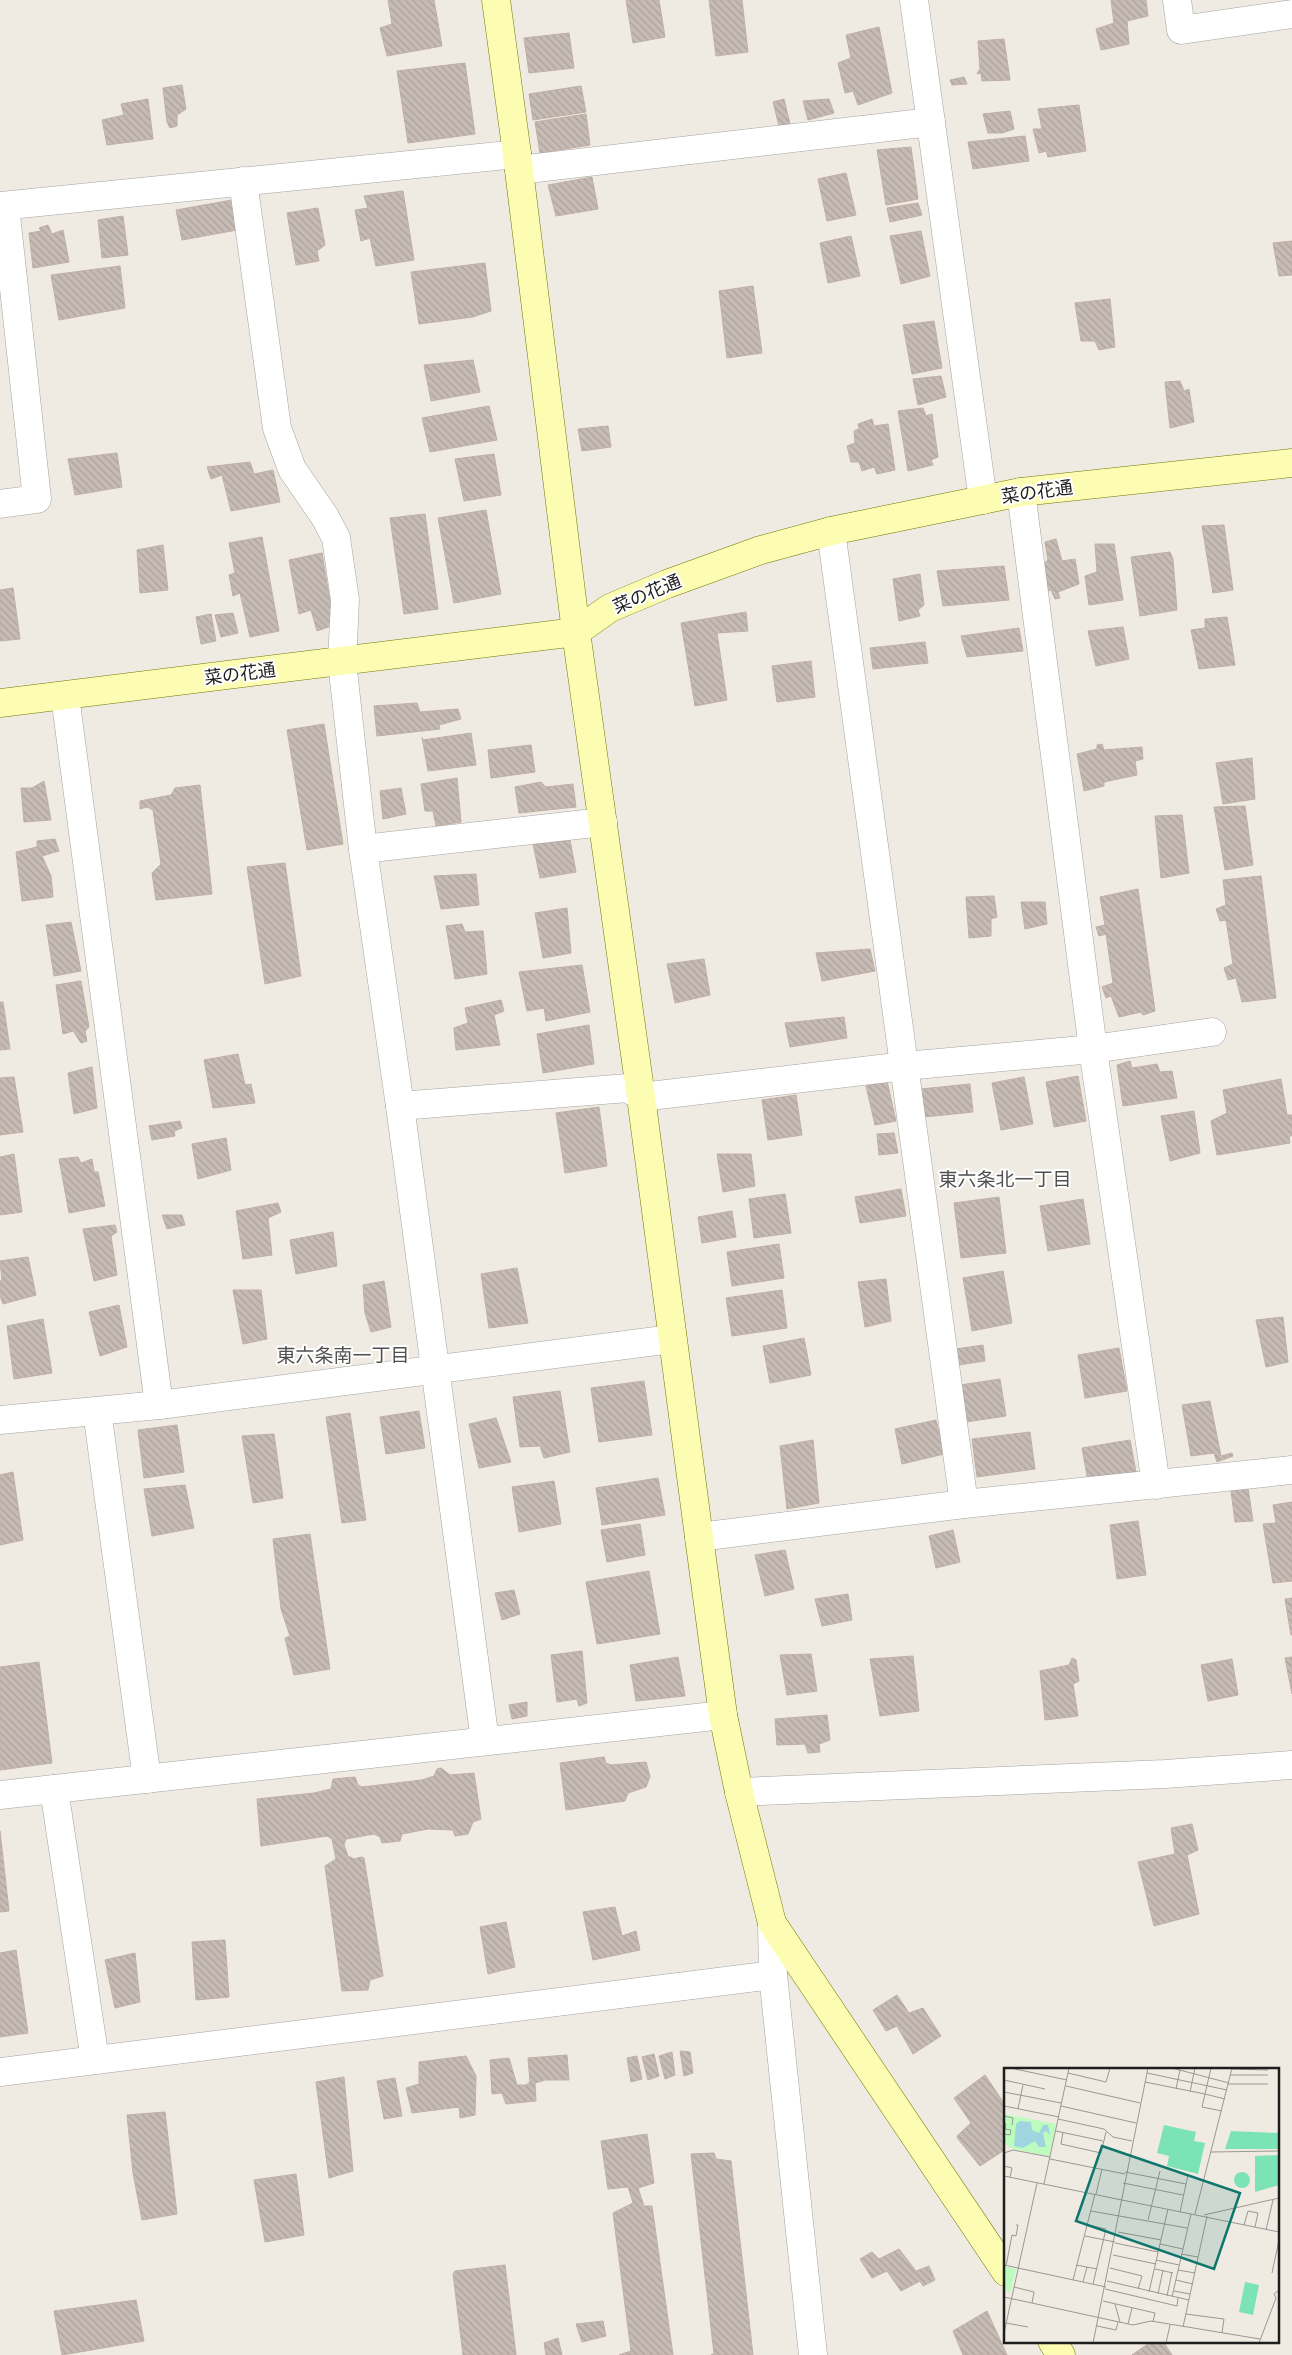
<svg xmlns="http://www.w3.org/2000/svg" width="1292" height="2355" viewBox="0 0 1292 2355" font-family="'Public Sans','Noto Sans JP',sans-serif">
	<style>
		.building { fill: url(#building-back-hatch); stroke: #c1afa4 }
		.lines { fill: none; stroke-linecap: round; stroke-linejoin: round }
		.street-casing { stroke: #a4a4a4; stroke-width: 29 }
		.secondary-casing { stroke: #717800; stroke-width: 29 }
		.street { stroke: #fff; stroke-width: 28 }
		.secondary { stroke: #fcfdb3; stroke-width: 28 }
		.labels { text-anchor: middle; stroke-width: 4; stroke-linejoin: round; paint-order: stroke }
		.street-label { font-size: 18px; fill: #1d1d1d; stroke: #fff }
		.neighbourhood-label { font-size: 19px; fill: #505050; stroke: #fff }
		.inset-road { fill: none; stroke: #9b9893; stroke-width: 1 }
		.view { fill: #0f766e; fill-opacity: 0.15; stroke: #0f766e; stroke-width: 2.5 }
		.inset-edge { fill: none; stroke: #1d1d1d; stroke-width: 2.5 }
	</style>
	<defs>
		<pattern id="building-back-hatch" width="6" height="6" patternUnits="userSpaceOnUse" patternTransform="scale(1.25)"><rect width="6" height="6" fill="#c7bcb5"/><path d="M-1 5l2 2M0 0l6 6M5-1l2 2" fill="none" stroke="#aaa19b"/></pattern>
	</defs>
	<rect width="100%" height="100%" fill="#efeae2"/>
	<g class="building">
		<polygon points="388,0 434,0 442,46 387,56 380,28 392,24"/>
		<polygon points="626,0 659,0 665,37 633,43"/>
		<polygon points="709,0 742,0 748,52 716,56"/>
		<polygon points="1111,0 1146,0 1148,16 1127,21 1129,44 1101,50 1096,29 1114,23"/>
		<polygon points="879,27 892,93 858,105 853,91 845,93 838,63 851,58 846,35"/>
		<polygon points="569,33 574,68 529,73 524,38"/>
		<polygon points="1004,39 1010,80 982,81 981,73 977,74 980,69 978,41"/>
		<polygon points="465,63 475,134 408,143 397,71"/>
		<polygon points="964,77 967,84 952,85 950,80"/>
		<polygon points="182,85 186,109 177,115 177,126 170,128 167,122 163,88"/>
		<polygon points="581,86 586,112 533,120 529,94"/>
		<polygon points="148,99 153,139 107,145 102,120 124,115 121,104"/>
		<polygon points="784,99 790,124 779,126 773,102"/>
		<polygon points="829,99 834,113 808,120 803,101"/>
		<polygon points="1079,105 1086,151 1048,157 1046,151 1039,153 1033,129 1042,129 1038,109"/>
		<polygon points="1010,111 1014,129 1002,133 988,133 983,114"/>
		<polygon points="586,114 590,145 540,153 535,122"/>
		<polygon points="1025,136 1029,161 973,169 968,142"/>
		<polygon points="911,147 918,199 886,205 877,150"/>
		<polygon points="846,173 856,215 827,221 818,179"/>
		<polygon points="592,177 598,209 556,216 548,185"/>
		<polygon points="403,191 414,260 376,266 370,238 361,241 355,210 368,208 364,196"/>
		<polygon points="232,200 237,230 182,240 176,210"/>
		<polygon points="918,203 922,215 890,222 887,208"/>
		<polygon points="318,208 325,245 317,251 319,261 296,265 287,213"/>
		<polygon points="123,216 128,255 102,258 98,220"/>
		<polygon points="48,225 52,234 63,230 69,262 33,268 29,233 41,231 39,228"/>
		<polygon points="921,231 930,276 901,284 890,236"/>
		<polygon points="851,236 860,276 828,283 820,243"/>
		<polygon points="1292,241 1292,275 1279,276 1273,243"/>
		<polygon points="485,263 491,311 473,317 419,324 411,272"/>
		<polygon points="120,266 125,308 59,320 51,275"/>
		<polygon points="753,286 762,353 727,358 719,291"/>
		<polygon points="1110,299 1115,347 1099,350 1095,341 1081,341 1075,303"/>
		<polygon points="934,321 942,368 912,374 903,325"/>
		<polygon points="473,360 480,392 431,401 424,365"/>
		<polygon points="941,376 946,397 918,405 913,379"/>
		<polygon points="1180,381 1184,391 1189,389 1194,422 1170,428 1165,382"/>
		<polygon points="489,406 497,440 430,452 422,418"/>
		<polygon points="923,408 926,416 932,414 938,457 931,460 933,465 908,471 898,411"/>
		<polygon points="872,419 874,426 888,424 895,470 877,474 874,467 862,471 859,462 851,462 847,446 855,443 854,431 859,429 858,424"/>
		<polygon points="608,426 611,447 582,451 578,429"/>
		<polygon points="117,453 122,487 75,495 68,459"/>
		<polygon points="494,454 501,495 464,501 455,459"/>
		<polygon points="250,462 254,474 273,470 280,502 231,511 222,475 211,479 207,467"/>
		<polygon points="486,510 501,594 454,603 438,518"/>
		<polygon points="425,514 438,609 404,614 390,518"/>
		<polygon points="1224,525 1233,590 1213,593 1202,526"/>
		<polygon points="262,537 279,631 250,637 240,593 233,596 229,575 235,573 229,543"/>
		<polygon points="1056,539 1062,561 1075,559 1079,584 1058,592 1060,598 1055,599 1051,590 1047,591 1042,565 1048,560 1045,542"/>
		<polygon points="1095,544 1114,544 1123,600 1089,605 1085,576 1097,572"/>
		<polygon points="163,545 168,590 140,593 137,550"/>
		<polygon points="1170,552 1173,559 1177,610 1140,616 1131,557"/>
		<polygon points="322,553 334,625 317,631 311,610 299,614 289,560"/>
		<polygon points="1004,566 1009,600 943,606 937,571"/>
		<polygon points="920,574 924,605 918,610 920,616 899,621 893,579"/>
		<polygon points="13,588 20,639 0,641 0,590"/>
		<polygon points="746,612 748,631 717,633 727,700 695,706 681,623"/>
		<polygon points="233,613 238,633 221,637 215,615"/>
		<polygon points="211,614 216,641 201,644 196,617"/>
		<polygon points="1227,617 1235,665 1199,669 1191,630 1205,628 1205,619"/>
		<polygon points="1123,627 1129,659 1096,666 1088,631"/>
		<polygon points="1019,628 1023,651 967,657 961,636"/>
		<polygon points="925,642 928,663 873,669 870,648"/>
		<polygon points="811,661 815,697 777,702 772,666"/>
		<polygon points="417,703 420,712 458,709 461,719 439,725 440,729 377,736 374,706"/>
		<polygon points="324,724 343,844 307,850 287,730"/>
		<polygon points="471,733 476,765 428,771 422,737 423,740"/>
		<polygon points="1102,744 1104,750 1142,747 1143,759 1135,761 1137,775 1104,782 1104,786 1084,791 1077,754 1097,749 1097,745"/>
		<polygon points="531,745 535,772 491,778 488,750"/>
		<polygon points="1252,758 1255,799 1223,804 1216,763"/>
		<polygon points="457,778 461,822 436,826 433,811 425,811 421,784"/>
		<polygon points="44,781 51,820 24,822 21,788 32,788"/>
		<polygon points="541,782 546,787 573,784 576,807 519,813 515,787"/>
		<polygon points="200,785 212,894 156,900 152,873 161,864 153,810 147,807 140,809 140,801 171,795 175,788"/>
		<polygon points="401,788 406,814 383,819 380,791"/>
		<polygon points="1245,806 1253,865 1225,870 1214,807"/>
		<polygon points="1182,815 1189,873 1161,878 1155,816"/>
		<polygon points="55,839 59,851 42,856 51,876 53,897 22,901 16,852 37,847 37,841"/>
		<polygon points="570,840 576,872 540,878 533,844"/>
		<polygon points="285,863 301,976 265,984 247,867"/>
		<polygon points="476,874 479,905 441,909 434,876"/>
		<polygon points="1261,876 1276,998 1242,1002 1236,978 1228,980 1224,968 1233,964 1226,920 1220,921 1216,909 1226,905 1223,880"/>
		<polygon points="1138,889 1155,1011 1143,1015 1141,1012 1119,1017 1111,996 1106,998 1102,987 1113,983 1106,934 1099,936 1096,927 1105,925 1100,897"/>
		<polygon points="994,896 997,917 991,919 991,936 969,938 966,897"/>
		<polygon points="1021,902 1045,902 1047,924 1025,929"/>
		<polygon points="567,908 571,953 543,958 535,913"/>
		<polygon points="71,922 81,971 54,976 46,925"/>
		<polygon points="462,924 465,932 483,931 487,974 455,979 446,926"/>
		<polygon points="870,949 875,971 822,981 816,953"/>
		<polygon points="704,959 710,995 675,1003 667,964"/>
		<polygon points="582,965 590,1012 546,1021 544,1008 527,1011 519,972"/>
		<polygon points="81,981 89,1027 85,1031 87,1041 81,1043 73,1031 63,1034 56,985"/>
		<polygon points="501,1000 504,1011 494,1015 500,1045 456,1050 454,1028 468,1023 465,1008"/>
		<polygon points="0,1002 3,1002 10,1049 0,1050"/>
		<polygon points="844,1017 847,1038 790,1047 785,1023"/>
		<polygon points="589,1025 594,1064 543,1073 537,1034"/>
		<polygon points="238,1054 245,1085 251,1084 255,1103 213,1108 204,1060"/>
		<polygon points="1130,1061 1132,1068 1157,1064 1160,1072 1172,1071 1177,1098 1123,1106 1117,1065"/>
		<polygon points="92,1067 97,1108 74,1114 68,1073"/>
		<polygon points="1078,1076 1086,1121 1054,1127 1046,1082"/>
		<polygon points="14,1077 23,1132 0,1135 0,1078"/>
		<polygon points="1024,1077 1033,1124 1001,1130 992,1083"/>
		<polygon points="1281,1079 1287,1115 1292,1115 1292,1135 1289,1137 1290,1143 1217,1155 1211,1121 1227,1113 1223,1090"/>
		<polygon points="887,1081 896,1121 875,1125 866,1086"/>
		<polygon points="970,1084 973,1112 924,1117 921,1089"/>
		<polygon points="796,1095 802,1135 768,1140 762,1100"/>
		<polygon points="599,1107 607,1166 565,1173 556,1113"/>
		<polygon points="1194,1111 1200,1153 1170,1161 1161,1116"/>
		<polygon points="180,1121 182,1128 174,1131 175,1136 152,1140 149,1126"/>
		<polygon points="894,1133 898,1153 879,1155 877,1134"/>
		<polygon points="226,1138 231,1170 198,1179 192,1144"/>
		<polygon points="14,1154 22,1212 0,1215 0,1157"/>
		<polygon points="717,1154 751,1154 755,1186 723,1192"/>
		<polygon points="78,1157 81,1163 92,1159 94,1172 98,1172 105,1206 69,1213 59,1159"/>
		<polygon points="901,1189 906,1216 860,1223 855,1197"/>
		<polygon points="785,1194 791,1233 754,1238 749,1199"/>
		<polygon points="999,1197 1006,1253 961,1258 954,1203"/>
		<polygon points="1083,1199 1090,1244 1048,1251 1040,1206"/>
		<polygon points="278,1203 281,1212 268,1218 272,1255 243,1259 236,1211"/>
		<polygon points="732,1211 736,1237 702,1243 698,1217"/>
		<polygon points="162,1215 182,1215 185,1225 167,1229"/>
		<polygon points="115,1225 117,1232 111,1236 117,1275 94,1281 83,1229"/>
		<polygon points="333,1232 337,1266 296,1274 290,1240"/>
		<polygon points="779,1244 784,1278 732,1286 727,1252"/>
		<polygon points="28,1257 36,1295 3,1304 0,1296 0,1281 2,1280 0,1261"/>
		<polygon points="517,1268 528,1323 489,1328 481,1274"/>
		<polygon points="1003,1271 1012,1323 972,1331 963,1278"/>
		<polygon points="886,1279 891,1321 865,1327 858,1282"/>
		<polygon points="384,1281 391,1327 371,1332 365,1313 363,1285"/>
		<polygon points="233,1290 261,1290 267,1339 243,1344"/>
		<polygon points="782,1290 787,1328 732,1336 726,1298"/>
		<polygon points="119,1305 127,1347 100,1356 89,1312"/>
		<polygon points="1283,1317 1288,1362 1266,1367 1256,1320"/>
		<polygon points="43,1319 52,1373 14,1379 7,1326"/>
		<polygon points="804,1338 811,1375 770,1383 763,1346"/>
		<polygon points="983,1345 985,1361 958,1365 956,1349"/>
		<polygon points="1119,1348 1127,1391 1085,1398 1078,1355"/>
		<polygon points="1000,1379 1006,1416 966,1422 960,1385"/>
		<polygon points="644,1381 652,1435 599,1442 591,1388"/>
		<polygon points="560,1391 570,1452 544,1458 540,1446 520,1447 513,1397"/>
		<polygon points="1210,1401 1221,1456 1232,1453 1233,1456 1217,1462 1214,1453 1191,1456 1182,1405"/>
		<polygon points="419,1411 425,1448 386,1454 380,1417"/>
		<polygon points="350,1413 366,1520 342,1523 326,1417"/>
		<polygon points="496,1418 511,1462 479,1468 469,1424"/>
		<polygon points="936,1420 944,1454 902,1464 895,1429"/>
		<polygon points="177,1425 184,1472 144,1478 138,1430"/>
		<polygon points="1030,1432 1035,1469 977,1477 972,1439"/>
		<polygon points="274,1434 283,1498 253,1503 242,1436"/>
		<polygon points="813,1440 819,1503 787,1509 780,1446"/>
		<polygon points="1130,1440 1136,1472 1088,1481 1082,1448"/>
		<polygon points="13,1472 23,1540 0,1545 0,1475"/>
		<polygon points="658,1478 665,1515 602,1525 596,1488"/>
		<polygon points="554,1481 561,1524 519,1532 512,1487"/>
		<polygon points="185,1485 194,1528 152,1536 144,1489"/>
		<polygon points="1248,1488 1253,1521 1235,1522 1231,1491"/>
		<polygon points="1292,1502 1292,1581 1273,1583 1263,1524 1276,1523 1273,1505"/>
		<polygon points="1138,1521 1146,1575 1117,1579 1110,1525"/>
		<polygon points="640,1524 645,1555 607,1562 601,1530"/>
		<polygon points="953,1530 960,1562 936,1568 929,1536"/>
		<polygon points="310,1534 330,1669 294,1675 285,1638 290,1636 281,1609 273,1539"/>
		<polygon points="785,1550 794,1589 765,1596 755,1555"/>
		<polygon points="649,1571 660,1634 597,1644 586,1582"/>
		<polygon points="514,1590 520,1614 502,1620 495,1593"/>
		<polygon points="848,1594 852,1620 822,1626 815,1599"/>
		<polygon points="1292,1598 1292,1635 1291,1635 1285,1599"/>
		<polygon points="582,1651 587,1703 579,1706 577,1699 557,1702 551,1655"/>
		<polygon points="811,1654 817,1691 787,1695 780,1655"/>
		<polygon points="913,1656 919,1711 880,1716 870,1659"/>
		<polygon points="678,1657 685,1696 636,1701 630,1665"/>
		<polygon points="1292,1657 1292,1694 1285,1658"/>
		<polygon points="1072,1658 1076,1660 1079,1681 1073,1684 1078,1716 1045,1720 1040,1671 1069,1665"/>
		<polygon points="1232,1659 1238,1695 1208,1701 1201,1665"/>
		<polygon points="39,1662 52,1763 0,1770 0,1667"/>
		<polygon points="527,1702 527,1716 512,1719 509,1705"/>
		<polygon points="827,1715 830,1740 819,1744 820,1752 808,1753 805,1744 777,1745 775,1719"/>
		<polygon points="604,1757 606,1763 611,1765 646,1762 650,1777 646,1787 628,1793 625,1801 566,1810 560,1763"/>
		<polygon points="441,1768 450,1775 474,1773 481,1819 473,1822 468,1834 455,1836 453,1830 428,1829 402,1834 400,1841 382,1843 380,1837 374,1834 346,1839 344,1845 348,1856 354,1859 361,1857 364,1858 383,1976 370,1980 368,1990 342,1991 325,1866 336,1859 332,1839 327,1836 261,1846 257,1799 314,1793 331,1789 333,1779 355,1777 358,1785 362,1787 422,1780 434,1776 437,1769"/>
		<polygon points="1192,1824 1198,1850 1187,1855 1199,1914 1154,1926 1138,1862 1175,1854 1171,1828"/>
		<polygon points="0,1831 9,1911 0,1912"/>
		<polygon points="615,1907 622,1936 636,1931 640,1950 593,1960 583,1912"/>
		<polygon points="506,1922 515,1967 488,1974 480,1927"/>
		<polygon points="225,1940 229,1997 196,2000 192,1942"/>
		<polygon points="16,1950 28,2033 0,2037 0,1953"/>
		<polygon points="135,1953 140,2002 115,2008 105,1960"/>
		<polygon points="897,1995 909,2013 923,2008 941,2036 913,2054 897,2026 886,2031 873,2010"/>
		<polygon points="680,2051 690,2052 693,2073 684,2076"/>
		<polygon points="672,2052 675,2075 665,2079 659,2056"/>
		<polygon points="654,2054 659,2076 648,2080 642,2057"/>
		<polygon points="567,2055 569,2080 545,2080 535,2083 536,2101 506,2104 502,2093 492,2094 490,2060 509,2058 517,2085 526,2085 530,2082 528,2058"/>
		<polygon points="466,2056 476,2076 475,2115 460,2118 459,2107 412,2113 406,2088 419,2084 419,2062"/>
		<polygon points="637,2056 642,2079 631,2082 627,2058"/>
		<polygon points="985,2075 1006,2106 1006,2149 980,2166 958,2139 957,2136 971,2123 954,2098"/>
		<polygon points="344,2077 353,2171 329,2178 316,2082"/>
		<polygon points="395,2078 402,2116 384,2119 377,2081"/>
		<polygon points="165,2112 177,2214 142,2220 133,2173 127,2115"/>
		<polygon points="647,2134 654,2183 638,2188 644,2206 652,2206 673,2355 619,2355 631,2351 613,2213 633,2203 628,2187 608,2189 601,2141"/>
		<polygon points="714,2153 716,2159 731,2161 753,2355 711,2355 714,2354 691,2154"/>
		<polygon points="296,2174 304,2235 265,2242 254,2180"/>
		<polygon points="899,2249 916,2271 929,2266 935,2280 923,2286 920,2281 901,2291 887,2271 872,2278 860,2259 872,2252 879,2259"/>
		<polygon points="505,2265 516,2355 463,2355 453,2274 455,2271"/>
		<polygon points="136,2300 144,2341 62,2355 54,2311"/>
		<polygon points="987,2311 1007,2355 963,2355 953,2331"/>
		<polygon points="603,2321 606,2336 582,2342 576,2324"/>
		<polygon points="558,2338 562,2355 546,2355 544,2343"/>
		<polygon points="1152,2341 1163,2341 1172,2355 1132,2355"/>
	</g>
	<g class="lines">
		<defs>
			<g id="street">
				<polyline points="914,0 983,500"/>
				<polyline points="1177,0 1181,30 1292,14"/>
				<polyline points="519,170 931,122"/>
				<polyline points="243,181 277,428 292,469 325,517 336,538 345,600 342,662 363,849 400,1106 485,1741"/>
				<polyline points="0,206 517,154"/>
				<polyline points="1021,492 1093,1049 1156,1485"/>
				<polyline points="0,504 37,499 5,206"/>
				<polyline points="831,531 964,1504"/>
				<polyline points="65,696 159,1405"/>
				<polyline points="363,849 603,822"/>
				<polyline points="400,1106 628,1088 641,1097 905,1066 1093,1049 1212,1032"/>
				<polyline points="97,1411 147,1779"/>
				<polyline points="0,1420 159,1405 672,1339"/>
				<polyline points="699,1537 964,1504 1292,1470"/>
				<polyline points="54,1789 95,2060"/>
				<polyline points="739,1792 1165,1774 1292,1765"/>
				<polyline points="0,1795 723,1715"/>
				<polyline points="772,1923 773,1975 813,2355"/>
				<polyline points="0,2072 773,1975"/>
			</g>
			<g id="secondary">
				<polyline points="496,0 517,154 576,632 641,1097 699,1537 723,1715 739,1792 772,1923 1006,2272"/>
				<polyline points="0,703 576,632 610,608 667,584 761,550 831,531 1021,492 1292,463"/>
				<polyline points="1052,2341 1061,2355"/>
			</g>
		</defs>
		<use href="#street" class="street-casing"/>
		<use href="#secondary" class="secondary-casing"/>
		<use href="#street" class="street"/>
		<use href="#secondary" class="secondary"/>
	</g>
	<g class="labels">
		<g class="street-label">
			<text transform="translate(1037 492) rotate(-8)" y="6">菜の花通</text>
			<text transform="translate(647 594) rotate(-23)" y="6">菜の花通</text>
			<text transform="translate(240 674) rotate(-7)" y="6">菜の花通</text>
		</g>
		<g class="neighbourhood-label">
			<text x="1005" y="1186">東六条北一丁目</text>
			<text x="343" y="1362">東六条南一丁目</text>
		</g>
	</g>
	<g transform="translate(1004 2068)">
		<rect width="275" height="275" fill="#efeae2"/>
		<path d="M0 46 52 56 45 88 9 81 0 75ZM0 198 12 201 6 225 0 221Z" fill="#bcfcbe"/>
		<path d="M160 57 192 64 190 73 201 75 194 106 163 98 165 88 153 85ZM227 63 275 65V81H221ZM275 87V117L251 124V88ZM230 112a8 8 0 1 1 16 0a8 8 0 1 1-16 0ZM241 214 255 217 249 247 235 244Z" fill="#7ce3b6"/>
		<path d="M16 53 27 54 28 62 35 65 39 57H44L46 67 42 63 39 65 42 79H35L31 73 19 80 10 78 12 56Z" fill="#a0d4df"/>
		<path class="inset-road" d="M168 0 225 15M207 0 201 26 221 31M11 1 63 12M228 1 264 2M64 5 102 14 106 0M143 5 223 22M226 7H264M0 12 41 21M141 14 201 26 198 39 218 43M224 16H264M62 18 136 35M172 21 176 2M0 24 57 35M186 24 191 0M0 38 55 49M57 38 132 55M14 41 19 17M0 48 9 50 8 57M54 51 100 61 109 69 128 73M0 54 2 56 0 66 6 67 7 62 1 61H0M52 63 99 73M59 64 57 76 97 85 102 64M207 84 275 83M0 85 9 82 46 89M46 91 121 106M0 98 8 100 6 109M121 104 182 116M0 108 275 164M119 115 179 127M40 116 65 0M92 126 98 101M87 143 183 160M176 144 184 107M191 146 228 0M200 147 275 130M144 152 156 103M84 157 102 161 89 216M240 157 244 143 254 145 251 159M262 162 269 132M114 164 157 172M81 168 111 174M111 175 154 184M156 176 179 181M177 186 194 189M109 187 152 196M152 192 175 197M0 197 102 219M72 197 93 201M2 198 8 167 12 168 14 157H12M106 200 138 208 134 221M151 201 169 205M174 202 191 205M268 205 275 172M69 212 91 126M172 212 189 216M103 213 185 232M79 214 83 199M10 219 30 224 28 235M101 221 173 238 174 230M170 223 186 226M145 224 164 141M154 226 159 202M163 228 168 204M0 229 129 257 147 253 256 271M168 229 187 146M99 233 151 245 149 254M111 236 116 254M182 246 220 251 218 265M2 255 24 259M124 256 128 240M93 258 112 262 114 254M179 259 203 148M0 265 33 115M89 275 144 0M162 275 166 257M255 275 272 230 270 226 275 222"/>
		<path class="view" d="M98 78 236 125 210 201 72 153Z"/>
		<rect width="275" height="275" class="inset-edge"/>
	</g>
</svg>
